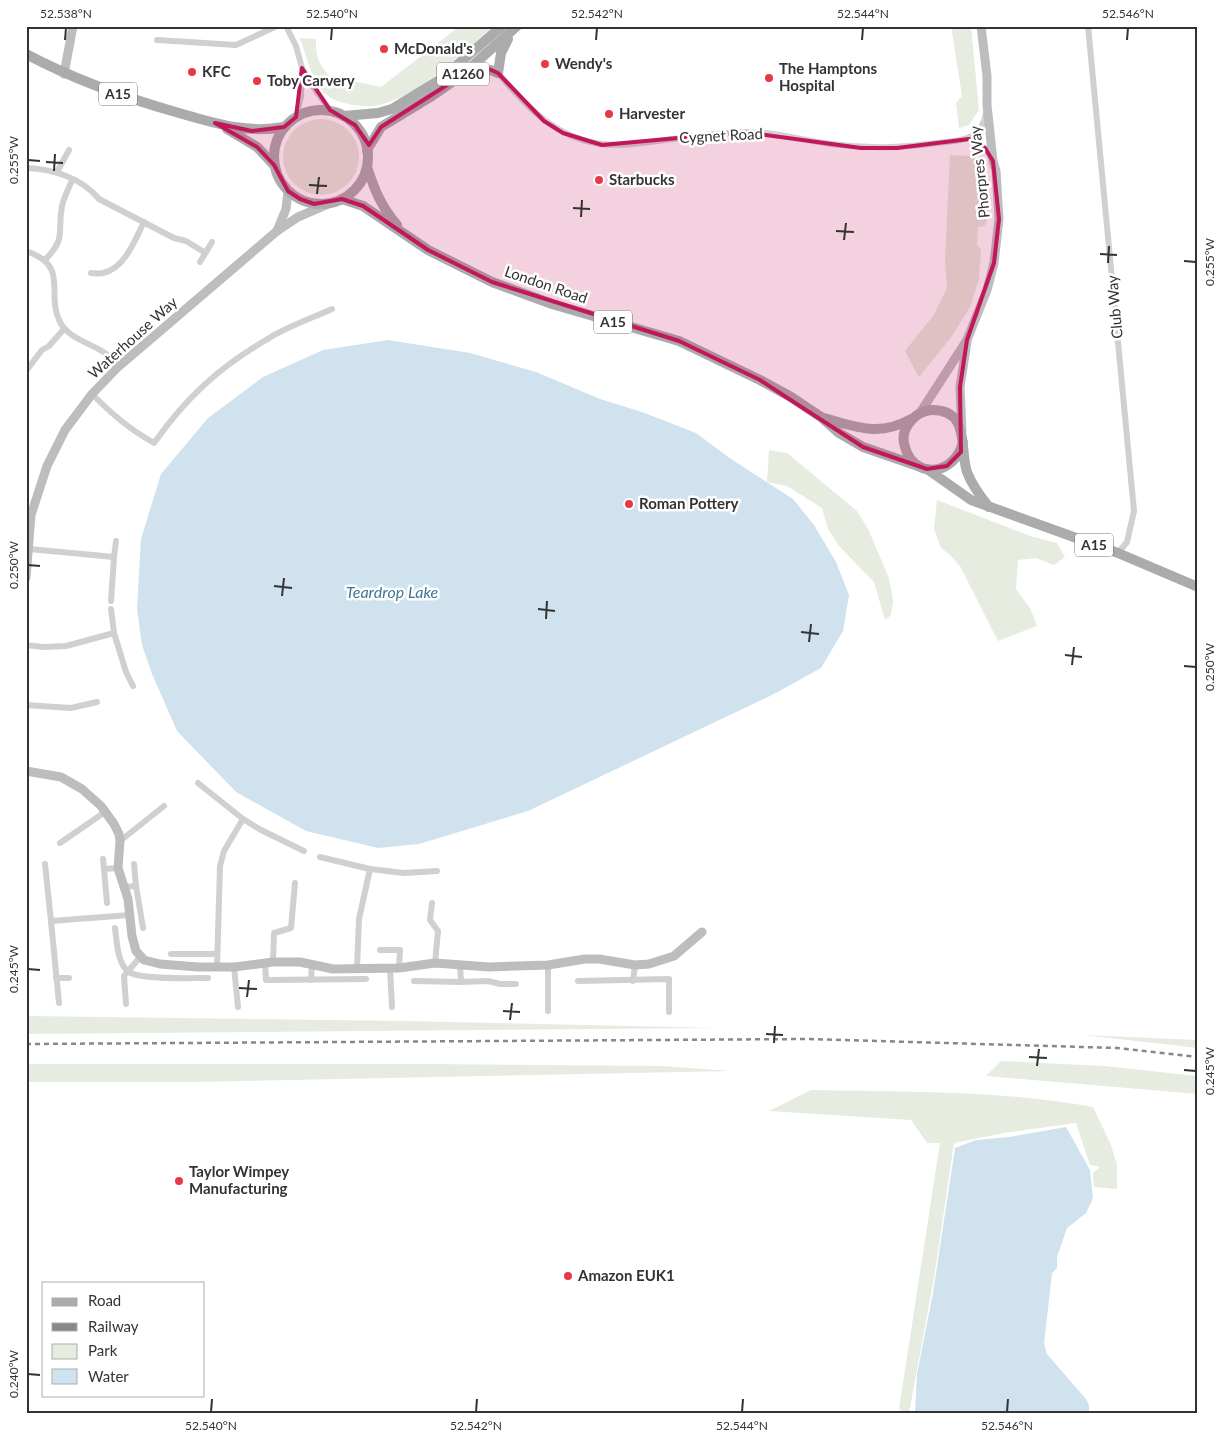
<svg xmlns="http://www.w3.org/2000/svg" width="1224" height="1439" viewBox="0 0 1224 1439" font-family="Lato,sans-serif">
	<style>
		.green { fill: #e6ecdf }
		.water { fill: #cfe2ee }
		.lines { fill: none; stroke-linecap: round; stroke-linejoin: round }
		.street { stroke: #d0d0d0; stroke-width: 6 }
		.secondary { stroke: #bdbdbd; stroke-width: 9 }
		.primary { stroke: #ababab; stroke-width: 10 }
		.rail { stroke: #888; stroke-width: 2.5; stroke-dasharray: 5 4; stroke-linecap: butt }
		.marked { fill: #c2185b; fill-opacity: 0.2; stroke: #c2185b; stroke-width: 4; stroke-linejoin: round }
		.ticks { fill: none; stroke: #333; stroke-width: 2 }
		.poi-dot { fill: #e63946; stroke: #fff; stroke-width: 2 }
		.labels { text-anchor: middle; stroke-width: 5; stroke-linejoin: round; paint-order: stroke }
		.shield { fill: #fff; stroke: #707070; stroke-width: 1 }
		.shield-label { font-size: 14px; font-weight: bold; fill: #333 }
		.poi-label { font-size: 15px; font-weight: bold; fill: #333; stroke: #fff; text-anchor: start }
		.street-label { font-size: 15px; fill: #333; stroke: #fff }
		.water-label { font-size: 16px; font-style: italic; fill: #3f7597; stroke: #fff }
		.neatline { fill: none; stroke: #333; stroke-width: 2 }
		.ticks-label { font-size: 12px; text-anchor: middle; fill: #333 }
	</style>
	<rect width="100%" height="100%" fill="#fff"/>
	<g class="green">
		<path d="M460 26H493C462 54 415 100 373 106 367 107 360 105 354 105 341 103 328 99 320 88 310 74 306 54 300 38L316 39C316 58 317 60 329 76L381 87Z"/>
		<polygon points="951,26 971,26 979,110 969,125 959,128 956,103 962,96"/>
		<circle cx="321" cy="157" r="38"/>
		<polygon points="950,155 970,156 985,160 988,215 985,226 978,227 977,244 981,250 979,279 970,307 952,336 919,377 905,351 933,316 947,288 945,261"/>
		<polygon points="769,450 787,453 857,511 868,529 889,578 893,601 891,615 885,620 874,582 839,546 828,529 822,508 787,486 767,482"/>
		<polygon points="937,500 1030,536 1057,543 1065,557 1054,565 1036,558 1018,560 1016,589 1030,608 1037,626 998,641 960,566 949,554 941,548 934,529"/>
		<polygon points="26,1016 404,1021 718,1028 26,1034"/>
		<polygon points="1083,1035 1198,1040 1198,1048"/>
		<polygon points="1001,1061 1104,1066 1198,1076 1198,1094 986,1076"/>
		<polygon points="26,1064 423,1064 662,1066 731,1071 198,1082 26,1082"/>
		<path d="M811 1090C904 1092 1002 1090 1093 1107L1111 1145 1117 1165V1189L1094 1187 1093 1173 1100 1167 1090 1165 1076 1123 1004 1133 954 1143 934 1278 909 1413H903L899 1409 940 1143H927L911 1120 769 1111Z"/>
	</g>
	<g class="water">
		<polygon points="388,340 470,353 536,372 600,399 642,412 696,433 731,459 793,499 814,525 836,562 849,595 843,631 821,668 774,694 528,811 419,844 378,848 306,831 236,792 177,731 152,674 142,645 137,609 141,539 161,474 208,418 263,377 323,350"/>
		<polygon points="1066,1127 1090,1170 1093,1198 1086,1213 1067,1228 1057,1257 1057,1268 1052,1273 1044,1344 1047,1354 1086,1399 1089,1405 1089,1413 915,1413 917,1374 933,1293 955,1148 976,1140 1009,1137"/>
	</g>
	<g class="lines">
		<g class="street">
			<polyline points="286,26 296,46 302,68 311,84 330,110"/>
			<polyline points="1088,26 1134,511 1127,542 1118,553"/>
			<polyline points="157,40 236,45 277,26"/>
			<path d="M498 73C522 101 546 129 583 140 615 150 648 142 680 138 700 135 721 133 741 132 772 131 801 140 831 144 868 149 899 148 937 143 960 140 981 142 986 113"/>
			<polyline points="296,117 301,97 302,68"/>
			<polyline points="969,139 985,148 992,159"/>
			<path d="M26 168C53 169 82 178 99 199L174 238 186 241 204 252"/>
			<polyline points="57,172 69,150"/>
			<path d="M26 251C71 266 45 293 60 322 68 338 90 343 105 353 110 356 114 362 118 367"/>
			<path d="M45 260C67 237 57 233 62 206 64 197 69 188 72 180"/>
			<polyline points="200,262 212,242"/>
			<path d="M91 273C94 273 99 274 103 273 125 268 135 240 144 222"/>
			<polyline points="26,371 42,350 49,346 64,329"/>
			<path d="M92 394C113 415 128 428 154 443 186 398 218 368 266 340 286 327 310 319 332 309"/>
			<polyline points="29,549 114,557 116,541"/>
			<polyline points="111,601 114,557"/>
			<polyline points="114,633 126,672 133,686"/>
			<polyline points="26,645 43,647 66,646 114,633 111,609"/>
			<polyline points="26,705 71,708 97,702"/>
			<polyline points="198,783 243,819 224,851 220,866 217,967"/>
			<polyline points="243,819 261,830 304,851"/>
			<polyline points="120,841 164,806"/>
			<polyline points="60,843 105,812"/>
			<polyline points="320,857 370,869 359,919 357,968"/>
			<polyline points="103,859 104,869"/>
			<polyline points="45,864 51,921 130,915"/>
			<polyline points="370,869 404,873 437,871"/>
			<polyline points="136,886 143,928"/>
			<polyline points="125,887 136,886 134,864"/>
			<polyline points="107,903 104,869 118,868"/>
			<polyline points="432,903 430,920 438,931 435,963"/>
			<polyline points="51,921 59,1003"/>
			<path d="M115 928C117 941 117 964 129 972 141 980 191 978 208 978"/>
			<polyline points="380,950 400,950 399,968"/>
			<polyline points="171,954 217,954"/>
			<polyline points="273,962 274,933 291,928 295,883"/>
			<polyline points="265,963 266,980 366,979"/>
			<polyline points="548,965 548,1011"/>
			<polyline points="234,967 238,1007"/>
			<polyline points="390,968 392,1007"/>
			<polyline points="56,978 69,978"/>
			<polyline points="311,980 312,965"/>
			<polyline points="414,981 461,982 460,964"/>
			<polyline points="578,981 669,979 669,1012"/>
			<polyline points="633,981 635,965"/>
			<polyline points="461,982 488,981 500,984 516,984"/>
			<polyline points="126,1004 124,976 141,956"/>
		</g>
		<g class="secondary">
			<polyline points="64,74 73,26"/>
			<polyline points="277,231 286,209 288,191"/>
			<polyline points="920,413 967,340 987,290 994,263 999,219 996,171 993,161 987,105 987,76 981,26"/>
			<polyline points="962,431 960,387 967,342"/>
			<polyline points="26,578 31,515 47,466 65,430 92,394 118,367 277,231 298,217 328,204"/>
			<polyline points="26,771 61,777 82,789 101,806 114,824 119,834 120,841 118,868 128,899 132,936 136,951 144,960 160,964 198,967 234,967 273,962 300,962 333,969 399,968 435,963 489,967 548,965 585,959 599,959 635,965 649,964 674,956 702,932"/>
		</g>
		<g class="primary">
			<path d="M26 54C75 80 126 98 179 113 214 123 247 134 284 127"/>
			<path d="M467 74C479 70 487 67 498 73L501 53 508 39"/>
			<circle cx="321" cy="157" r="47"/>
			<polyline points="344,116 378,113 392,109 441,79 502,26"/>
			<polyline points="227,129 257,147 274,165"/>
			<polyline points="367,150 381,127 432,96 461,76 517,26"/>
			<path d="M367 167C375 191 381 206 397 225"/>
			<polyline points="342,199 363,206 428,250 492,282 552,304 679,341 760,380 791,397 821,417 839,433 863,447 918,466"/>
			<path d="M824 418C857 427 879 437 911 419"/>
			<path d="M963 442C955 476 914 480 905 447 902 438 904 429 910 422 915 415 924 410 932 410 971 410 959 449 967 472 972 485 980 496 989 507"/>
			<polyline points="927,469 971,500 1118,553 1198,587"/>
		</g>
		<polyline class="rail" points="26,1044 809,1039 1117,1048 1198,1057"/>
	</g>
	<path class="marked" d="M302 68 330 110 355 125 369 145 381 127 461 76 489 69 498 73 544 121 563 133 602 145 743 132 861 148H897L969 139 985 148 993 161 999 219 994 263 967 340 960 387 961 452 947 466 927 469 863 447 760 380 679 341 492 282 428 250 363 206 342 199 314 204 300 199 288 191 274 165 257 147 215 123 252 131 284 127 296 117Z"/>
	<path class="ticks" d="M65 40 66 28M331 40 332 28M596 40 597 28M862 40 863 28M1127 40 1128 28M28 160 40 161M46 162 63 163M54 171 55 154M309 185 327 186M317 194 319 177M573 208 590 209M581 217 582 200M836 231 854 232M844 240 846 223M1100 254 1117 255M1184 261 1196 262M1108 263 1109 246M28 565 40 566M274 586 292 588M282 596 284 578M538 609 555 611M546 619 547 601M801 632 819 634M809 642 811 624M1065 655 1082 657M1072 665 1074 647M1184 666 1196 667M28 969 40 970M239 988 257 989M247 997 249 980M503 1011 520 1012M510 1020 512 1003M766 1034 783 1035M774 1043 775 1026M1029 1057 1047 1058M1037 1066 1039 1049M1184 1070 1196 1071M28 1374 40 1375M211 1412 212 1399M476 1412 477 1399M742 1412 743 1399M1007 1412 1008 1399"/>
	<g class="poi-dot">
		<circle cx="384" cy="49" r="5"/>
		<circle cx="545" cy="64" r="5"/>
		<circle cx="192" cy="72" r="5"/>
		<circle cx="769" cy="78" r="5"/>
		<circle cx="257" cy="81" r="5"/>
		<circle cx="609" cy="114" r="5"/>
		<circle cx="599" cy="180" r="5"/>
		<circle cx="629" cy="504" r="5"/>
		<circle cx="179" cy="1181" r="5"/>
		<circle cx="568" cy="1276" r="5"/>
	</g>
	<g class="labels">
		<g class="shield">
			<rect x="437" y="62.5" width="52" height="23" rx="4"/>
			<rect x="99" y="82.5" width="38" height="23" rx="4"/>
			<rect x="594" y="310.5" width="38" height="23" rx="4"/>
			<rect x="1075" y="533.5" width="38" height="23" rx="4"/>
		</g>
		<g class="shield-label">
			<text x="463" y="79">A1260</text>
			<text x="118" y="99">A15</text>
			<text x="613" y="327">A15</text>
			<text x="1094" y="550">A15</text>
		</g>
		<g class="poi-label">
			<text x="394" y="54">McDonald's</text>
			<text x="555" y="69">Wendy's</text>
			<text x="779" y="74">The Hamptons<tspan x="779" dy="17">Hospital</tspan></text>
			<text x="202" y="77">KFC</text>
			<text x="267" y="86">Toby Carvery</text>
			<text x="619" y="119">Harvester</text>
			<text x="609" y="185">Starbucks</text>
			<text x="639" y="509">Roman Pottery</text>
			<text x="189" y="1177">Taylor Wimpey<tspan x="189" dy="17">Manufacturing</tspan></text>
			<text x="578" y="1281">Amazon EUK1</text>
		</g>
		<g class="street-label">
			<text transform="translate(721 136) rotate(-3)" y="5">Cygnet Road</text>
			<text transform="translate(980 172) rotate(-96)" y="5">Phorpres Way</text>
			<text transform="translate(546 285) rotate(19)" y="5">London Road</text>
			<text transform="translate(1115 307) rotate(-95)" y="5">Club Way</text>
			<text transform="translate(133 338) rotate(-42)" y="5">Waterhouse Way</text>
		</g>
		<g class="water-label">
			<text x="392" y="598">Teardrop Lake</text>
		</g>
	</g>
	<rect width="1224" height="1439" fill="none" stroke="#ffffff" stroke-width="55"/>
	<rect x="42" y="1282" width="162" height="115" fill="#ffffff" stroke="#adadad"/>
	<rect x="52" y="1298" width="25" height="8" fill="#ababab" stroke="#adadad"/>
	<text x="88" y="1306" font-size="15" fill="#333333">Road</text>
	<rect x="52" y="1323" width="25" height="8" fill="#888888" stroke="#adadad"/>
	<text x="88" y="1332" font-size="15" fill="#333333">Railway</text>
	<rect x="52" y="1344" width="25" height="15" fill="#e6ecdf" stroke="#adadad"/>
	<text x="88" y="1356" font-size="15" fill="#333333">Park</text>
	<rect x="52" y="1369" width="25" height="15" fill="#cfe2ee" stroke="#adadad"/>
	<text x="88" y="1382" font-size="15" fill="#333333">Water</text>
	<rect x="28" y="28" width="1168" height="1384" class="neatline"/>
	<g class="ticks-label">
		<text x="66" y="18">52.538°N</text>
		<text x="332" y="18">52.540°N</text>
		<text x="597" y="18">52.542°N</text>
		<text x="863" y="18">52.544°N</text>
		<text x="1128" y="18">52.546°N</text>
		<text transform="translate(14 160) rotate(-90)" y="4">0.255°W</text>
		<text transform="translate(1210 262) rotate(-90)" y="4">0.255°W</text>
		<text transform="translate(14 565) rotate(-90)" y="4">0.250°W</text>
		<text transform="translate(1210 667) rotate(-90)" y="4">0.250°W</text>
		<text transform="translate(14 969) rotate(-90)" y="4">0.245°W</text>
		<text transform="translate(1210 1071) rotate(-90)" y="4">0.245°W</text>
		<text transform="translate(14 1374) rotate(-90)" y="4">0.240°W</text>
		<text x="211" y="1430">52.540°N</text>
		<text x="476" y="1430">52.542°N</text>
		<text x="742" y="1430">52.544°N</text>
		<text x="1007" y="1430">52.546°N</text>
	</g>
</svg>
